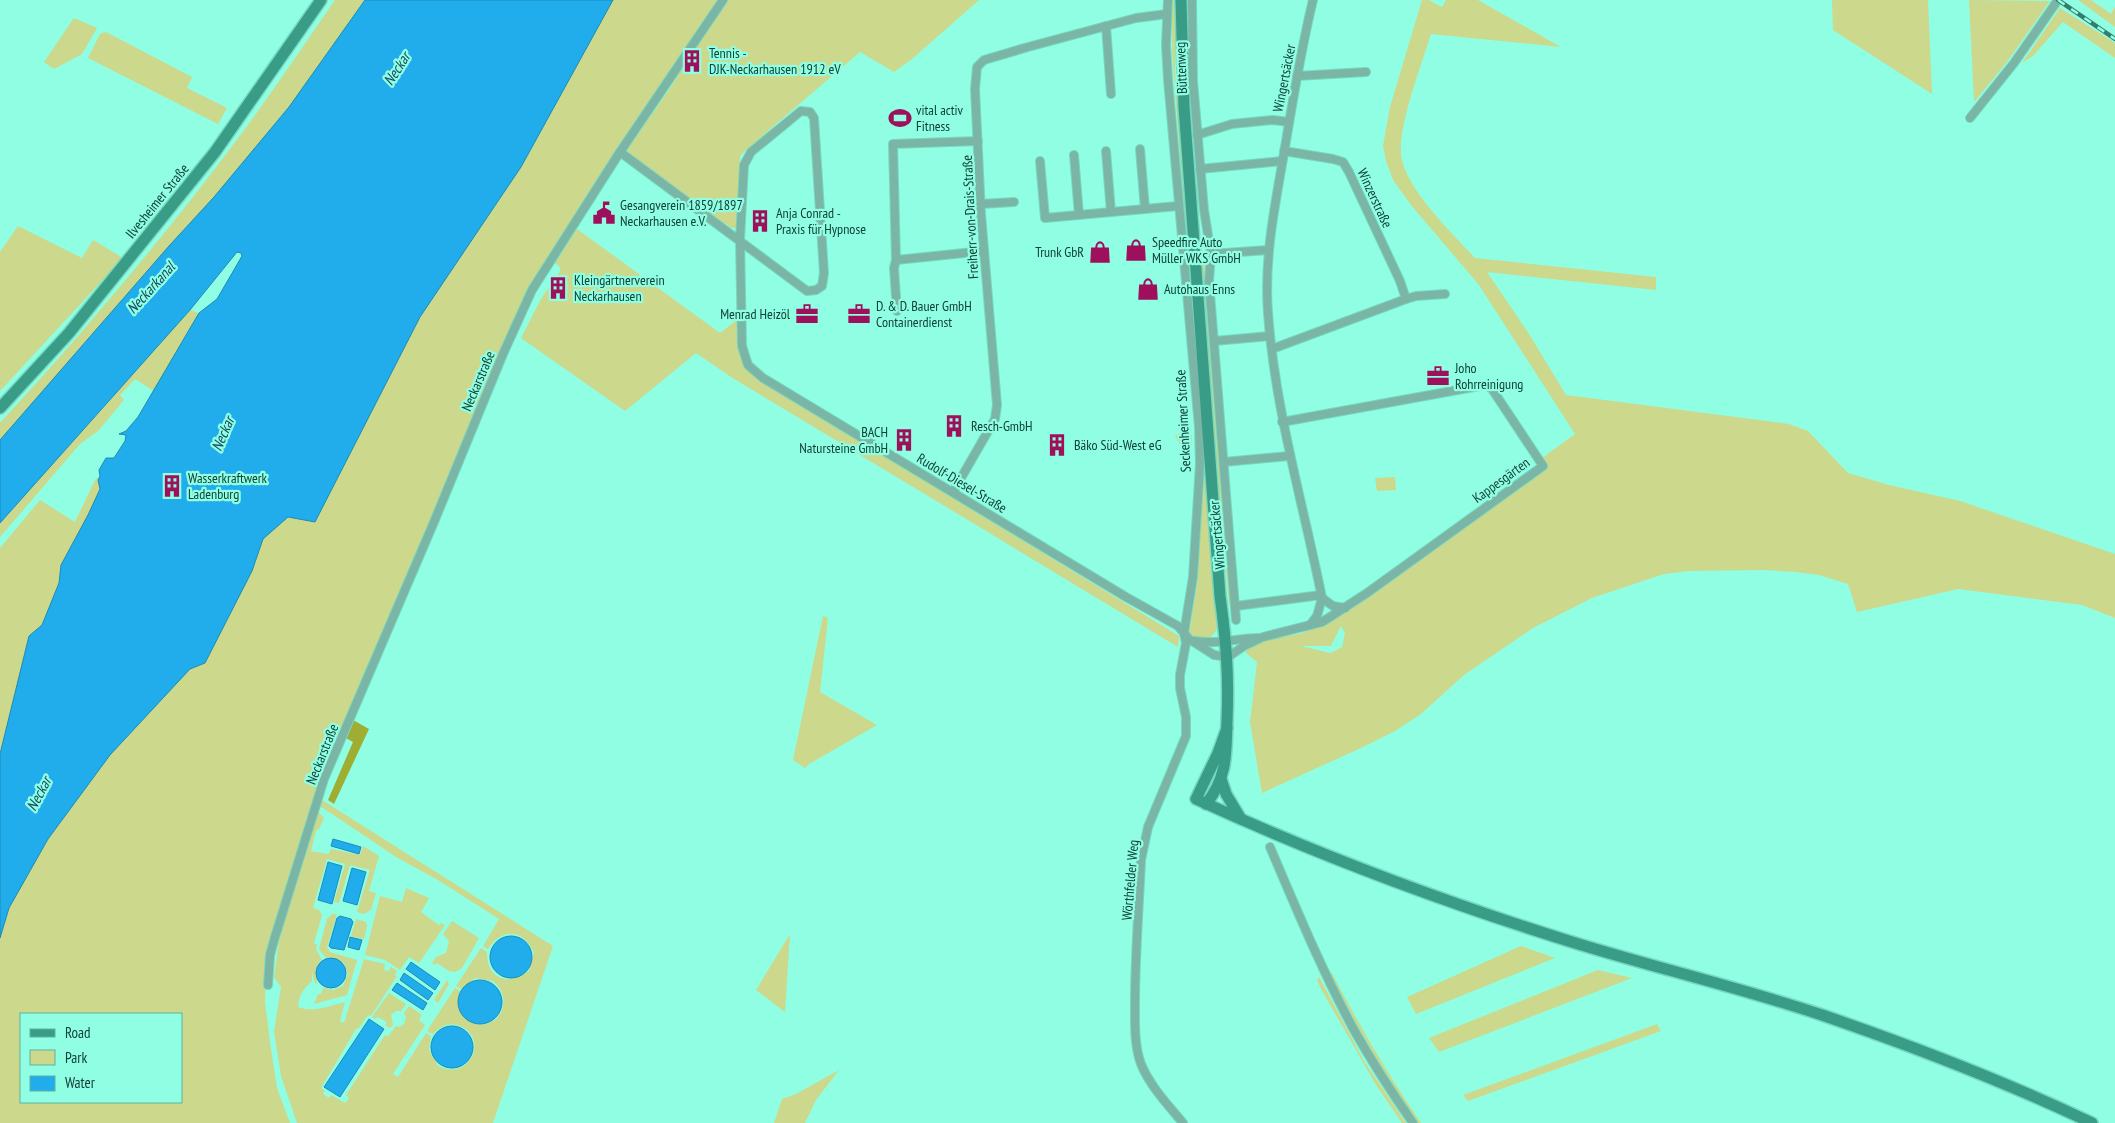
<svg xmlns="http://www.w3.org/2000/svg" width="2115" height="1123" viewBox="0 0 2115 1123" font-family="'PT Sans Narrow',sans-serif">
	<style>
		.green { fill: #ccd88b; fill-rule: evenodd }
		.forest { fill: #9fad32 }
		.water { fill: #21acec; stroke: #1c8cb5 }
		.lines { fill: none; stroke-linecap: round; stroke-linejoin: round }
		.street-casing { stroke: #76d8c0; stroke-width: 10 }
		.secondary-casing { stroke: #76d8c0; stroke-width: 14 }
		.street { stroke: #7bb5a6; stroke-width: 8 }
		.secondary { stroke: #399c87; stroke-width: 11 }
		.rail-casing { stroke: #367b6b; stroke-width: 4.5 }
		.rail { stroke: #90fee3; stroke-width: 2.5; stroke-dasharray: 8; stroke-linecap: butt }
		.labels { text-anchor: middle; stroke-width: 4.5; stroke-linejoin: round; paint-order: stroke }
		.poi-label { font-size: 14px; fill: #0f4136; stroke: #90fee3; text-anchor: start }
		.street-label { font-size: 14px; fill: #0f4136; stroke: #90fee3 }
		.water-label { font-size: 15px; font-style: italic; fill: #164964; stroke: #90fee3 }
	</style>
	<rect width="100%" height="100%" fill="#90fee3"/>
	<g class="green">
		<path d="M335 0H365L289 107 214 197 169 246 0 440V423C84 332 165 236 239 137 272 93 303 46 335 0Z"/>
		<path d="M467 0H718L609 163 529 288 507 334 430 523 321 777 306 821 266 962 265 1001 270 1042 277 1088 290 1123H0V548L40 500 75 522 96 478 190 525ZM21 1014H181V1102H21Z"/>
		<polygon points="727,0 979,0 912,59 894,72 860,52 747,149 740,156 739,223 736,228 732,228 719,220 624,154 668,91"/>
		<polygon points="1172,0 1176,0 1175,70 1187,205 1187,227 1185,224 1172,53"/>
		<path d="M1422 0H1429L1442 7 1446 0H1478L1561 47 1431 34C1422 64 1395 132 1402 160 1409 192 1453 234 1475 258L1656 277V290L1487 272 1529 334 1566 395 1789 424 1808 431 1848 473 1889 485 1960 501 2115 554V618L2082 605 1958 589 1857 612 1848 584 1819 575 1795 572 1764 570 1689 571 1664 574 1592 598 1533 628 1464 675 1421 714 1395 731 1361 748 1262 793 1250 722 1257 662 1245 652 1260 641 1299 634 1323 625 1366 598 1547 467 1542 458 1575 434 1479 285 1411 205 1393 180 1386 161 1383 146 1390 107ZM1341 626 1345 633 1342 647 1330 653 1301 646H1331Z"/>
		<polygon points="1832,0 1928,0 1932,94 1833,30"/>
		<polygon points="1969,0 2050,1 2007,62 1974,102"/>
		<polygon points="2078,0 2091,0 2111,14 2115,7 2115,27"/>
		<polygon points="2060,8 2115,43 2115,58 2063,22 2033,56 2022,63"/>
		<polygon points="74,18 97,28 82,54 54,69 44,62"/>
		<polygon points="106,32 192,77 187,88 227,108 218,124 88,58 100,34"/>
		<polygon points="18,226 82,258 93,240 123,258 0,391 0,252"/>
		<path d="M577 229 720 333 738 319C740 356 738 364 769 386L1179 636 1178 647 731 377 696 353 625 411 521 338 541 299 560 271V267L555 263Z"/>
		<polygon points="1205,255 1233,605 1229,605 1208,376 1202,260"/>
		<polygon points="1186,277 1192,285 1218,627 1213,635 1208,639 1189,635 1198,578 1202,430"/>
		<polygon points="190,310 199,313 154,391 135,379 120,395 124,400 98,431 80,444 0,537 0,523"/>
		<polygon points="1180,433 1192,435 1191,448 1182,448 1175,436"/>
		<polygon points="1395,477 1396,490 1377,491 1375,478"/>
		<polygon points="823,616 828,618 820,692 877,725 809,764 805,768 793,760"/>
		<path d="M322 800 553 946 493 1123H297L281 1076 274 1031 281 987 274 977 279 941 317 810 324 818 319 829 316 831 311 851 329 854 331 849 360 855 363 846 379 856 369 891 376 893 371 910 364 914 357 912 370 870 350 865 339 903 334 902 345 864 327 859 313 908 319 910 322 915 314 943 317 945 316 949 322 960C312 968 319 977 316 986L312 972V981C303 989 299 995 298 1007 312 1013 330 1006 345 1002L340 1021 344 1023 364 959 385 964 384 970 389 971 391 967 397 971 395 975 397 976 371 1016 368 1015 359 1028 356 1029C344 1049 333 1068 321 1088L325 1091 323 1094 329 1098 331 1095 345 1103 349 1098 346 1095 385 1035 388 1036 396 1026 400 1027 404 1024 406 1018 404 1013 409 1006 422 1015 419 1020 425 1025 393 1074 398 1077 426 1033 431 1036 429 1050 438 1066C472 1083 490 1034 457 1025 447 1022 439 1028 433 1034L427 1031 455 988 460 991C447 1027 497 1037 503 1006 505 996 501 988 493 981L475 978 461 989 456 986 481 948 487 952C487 980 508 986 529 971L534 953C524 929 502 927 488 949L483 946 499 919 438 880 396 857 320 806Z"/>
		<polygon points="406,888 429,898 421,912 439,925 441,923 445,925 419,963 409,957 400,970 385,960 365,955 380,896 402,902"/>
		<polygon points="332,914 337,914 327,947 330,952 357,960 347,995 314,1004 318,994 321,994 323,988 333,990 343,986 348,974 344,963 332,957 326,958 319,949 327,919"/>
		<polygon points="356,919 366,922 367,926 364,939 351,936"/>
		<polygon points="452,921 479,938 462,968 455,972 449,971 437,963 435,965 432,963 436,957 446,953 449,941 443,934"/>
		<polygon points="790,934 785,1012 756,990"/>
		<polygon points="1521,946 1555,958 1416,1014 1407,997"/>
		<polygon points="1598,970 1632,978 1439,1052 1429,1038"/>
		<path d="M1330 973H1332C1359 1025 1388 1075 1421 1123H1417C1384 1075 1356 1025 1330 973Z"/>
		<polygon points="1319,977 1364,1061 1406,1123 1402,1123 1376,1085 1320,987 1317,980"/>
		<polygon points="447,980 449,984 438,1003 434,1000"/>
		<polygon points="389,993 406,1004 401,1011 396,1011 391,1015 393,1025 390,1028 385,1025 387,1022 378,1017 375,1019 372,1017"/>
		<polygon points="1657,1024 1661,1031 1468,1101 1463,1095"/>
		<polygon points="839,1070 816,1100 805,1123 774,1123 782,1099 796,1094"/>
	</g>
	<polygon class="forest" points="353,720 369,729 334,804 328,800 353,742 344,737"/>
	<g class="water">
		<polygon points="365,0 613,0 521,167 420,317 315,522 288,517 263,539 252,571 205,663 190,669 110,755 48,839 9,908 0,938 0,754 29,636 42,625 59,583 61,565 88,515 100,489 98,480 100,476 99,470 106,458 114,458 125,441 126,435 119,434 126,431 138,417 199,313 217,299 242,256 241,253 237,252 190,310 0,523 0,440 169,246 214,197 289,107"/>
		<polygon points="333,839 361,847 359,854 331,846"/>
		<polygon points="328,862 342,866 332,904 318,900"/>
		<polygon points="352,868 366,872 357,905 343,901"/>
		<polygon points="340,916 351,919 353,922 344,950 331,948 329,946 337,918"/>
		<circle cx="511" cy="957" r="21"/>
		<polygon points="350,937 362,940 359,950 348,947"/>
		<circle cx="331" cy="973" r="15"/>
		<polygon points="411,962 440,982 435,990 406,969"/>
		<polygon points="404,973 433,993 428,1000 400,980"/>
		<circle cx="480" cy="1002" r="22"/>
		<polygon points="397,983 427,1003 423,1010 392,990"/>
		<polygon points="369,1019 384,1029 340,1097 324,1087"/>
		<circle cx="452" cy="1047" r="21"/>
	</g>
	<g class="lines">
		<defs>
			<g id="street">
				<path d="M1168 0 1166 45 1168 80 1199 427 1200 464 1193 577 1184 633 1186 643 1180 675V688L1186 717V736L1148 827 1141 860C1139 908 1135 955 1135 1003 1135 1023 1134 1045 1141 1064 1150 1086 1168 1105 1183 1123"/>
				<polyline points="1192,0 1193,81 1204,210 1211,254 1209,281 1236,620"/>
				<polyline points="1106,26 1111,94"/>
				<polyline points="1297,76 1366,72"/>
				<polyline points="1970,118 2014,63 2058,0"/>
				<polyline points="1197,135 1232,124 1273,120 1289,122"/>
				<polyline points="978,141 893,144 896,260 984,251"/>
				<polyline points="1140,149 1145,209"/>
				<polyline points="1106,151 1111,212"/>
				<polyline points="620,152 807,291 816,290 822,286 824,273 814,118 810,112 801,111 751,152 744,165 740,239 742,346 748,365 763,378 1126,597 1178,626 1189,639 1214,655 1228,657 1244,646 1263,637 1322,622 1330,617 1367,593 1543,466 1492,389 1485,385 1282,422"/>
				<polyline points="1074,155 1079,215"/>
				<polyline points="1040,161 1045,218 1178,206"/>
				<polyline points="1200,169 1282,161"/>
				<polyline points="981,204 1014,202"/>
				<polyline points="1211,254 1268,250"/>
				<polyline points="896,260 894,268 897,311"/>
				<polyline points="1406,299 1416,296 1445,294"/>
				<polyline points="1214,341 1270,336"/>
				<polyline points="1272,349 1406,299 1400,281 1349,172 1343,162 1333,159 1284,151"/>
				<polyline points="1224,462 1289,456"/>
				<polyline points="953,492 995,419 997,405 981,214 975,89 977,67 984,60 1028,47 1136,18 1167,14"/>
				<polyline points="1322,598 1333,606 1345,608"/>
				<polyline points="1236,606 1321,595"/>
				<path d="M1310 625 1317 616 1322 598C1303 503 1275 410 1268 313 1264 261 1274 210 1283 159 1292 106 1300 53 1313 0"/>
				<path d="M1195 641C1217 645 1237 638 1259 638"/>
				<path d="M1270 847C1296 908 1322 971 1354 1030 1372 1062 1392 1093 1413 1123"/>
				<polyline points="268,985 270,955 275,937 324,779 434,522 503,354 532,290 620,152 723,0"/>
			</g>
			<g id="secondary">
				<path d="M1181 0 1184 107 1220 596C1226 640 1229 675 1227 720 1226 752 1228 777 1206 804"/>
				<polyline points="0,408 69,333 215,152 321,0"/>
				<path d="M1227 728 1218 753 1196 799C1318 855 1444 902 1572 942 1656 968 1742 988 1825 1016 1915 1047 2006 1082 2092 1123"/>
				<polyline points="1221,779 1226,794 1241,819"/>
			</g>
		</defs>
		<use href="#street" class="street-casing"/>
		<use href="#secondary" class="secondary-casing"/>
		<use href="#street" class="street"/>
		<use href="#secondary" class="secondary"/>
		<defs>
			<polyline id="rail" points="2058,0 2115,39"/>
		</defs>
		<use href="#rail" class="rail-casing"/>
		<use href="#rail" class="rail"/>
	</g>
	<defs>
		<symbol id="building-bare" viewBox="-9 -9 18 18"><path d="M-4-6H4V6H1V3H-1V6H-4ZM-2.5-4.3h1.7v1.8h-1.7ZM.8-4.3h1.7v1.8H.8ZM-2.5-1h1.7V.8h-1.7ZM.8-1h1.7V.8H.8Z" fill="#9e105c" stroke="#90fee3" stroke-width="2.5" paint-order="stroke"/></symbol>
		<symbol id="stadium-bare" viewBox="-9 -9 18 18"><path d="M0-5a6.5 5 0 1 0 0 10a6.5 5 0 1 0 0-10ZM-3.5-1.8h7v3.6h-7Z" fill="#9e105c" stroke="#90fee3" stroke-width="2.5" paint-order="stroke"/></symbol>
		<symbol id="civic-bare" viewBox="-9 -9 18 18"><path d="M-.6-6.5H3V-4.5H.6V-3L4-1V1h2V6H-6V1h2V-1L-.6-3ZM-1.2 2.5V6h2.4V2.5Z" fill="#9e105c" stroke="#90fee3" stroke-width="2.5" paint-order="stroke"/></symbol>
		<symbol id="shop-bare" viewBox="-9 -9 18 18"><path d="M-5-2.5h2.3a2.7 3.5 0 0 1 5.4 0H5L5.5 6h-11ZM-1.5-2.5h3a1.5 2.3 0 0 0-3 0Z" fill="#9e105c" stroke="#90fee3" stroke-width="2.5" paint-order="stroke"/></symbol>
		<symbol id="office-bare" viewBox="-9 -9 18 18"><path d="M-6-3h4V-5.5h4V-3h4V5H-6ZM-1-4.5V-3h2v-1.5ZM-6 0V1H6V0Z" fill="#9e105c" stroke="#90fee3" stroke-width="2.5" paint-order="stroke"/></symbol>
	</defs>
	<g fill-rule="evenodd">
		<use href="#building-bare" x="676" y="45" width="32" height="32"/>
		<use href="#stadium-bare" x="884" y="102" width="32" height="32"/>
		<use href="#civic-bare" x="588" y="197" width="32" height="32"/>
		<use href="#building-bare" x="744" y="205" width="32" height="32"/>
		<use href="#shop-bare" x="1120" y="234" width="32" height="32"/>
		<use href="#shop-bare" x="1084" y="236" width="32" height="32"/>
		<use href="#building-bare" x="542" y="272" width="32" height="32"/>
		<use href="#shop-bare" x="1132" y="273" width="32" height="32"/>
		<use href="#office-bare" x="791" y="298" width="32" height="32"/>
		<use href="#office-bare" x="843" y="298" width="32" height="32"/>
		<use href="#office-bare" x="1422" y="360" width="32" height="32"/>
		<use href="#building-bare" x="938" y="410" width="32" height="32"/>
		<use href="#building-bare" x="888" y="424" width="32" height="32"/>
		<use href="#building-bare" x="1041" y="429" width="32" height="32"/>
		<use href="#building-bare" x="156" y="470" width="32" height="32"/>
	</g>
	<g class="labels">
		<g class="poi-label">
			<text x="709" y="58">Tennis -<tspan x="709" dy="16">DJK-Neckarhausen 1912 eV</tspan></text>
			<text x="916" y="115">vital activ<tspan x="916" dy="16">Fitness</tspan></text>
			<text x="620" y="210">Gesangverein 1859/1897<tspan x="620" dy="16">Neckarhausen e.V.</tspan></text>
			<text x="776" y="218">Anja Conrad -<tspan x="776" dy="16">Praxis für Hypnose</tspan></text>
			<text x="1152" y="247">Speedfire Auto<tspan x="1152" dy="16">Müller WKS GmbH</tspan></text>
			<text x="1084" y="257" text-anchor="end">Trunk GbR</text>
			<text x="574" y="285">Kleingärtnerverein<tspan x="574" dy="16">Neckarhausen</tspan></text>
			<text x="1164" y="294">Autohaus Enns</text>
			<text x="876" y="311">D. &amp; D. Bauer GmbH<tspan x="876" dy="16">Containerdienst</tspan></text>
			<text x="790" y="319" text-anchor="end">Menrad Heizöl</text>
			<text x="1455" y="373">Joho<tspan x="1455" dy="16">Rohrreinigung</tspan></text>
			<text x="971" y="431">Resch-GmbH</text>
			<text x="888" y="437" text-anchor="end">BACH<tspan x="888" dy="16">Natursteine GmbH</tspan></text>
			<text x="1074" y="450">Bäko Süd-West eG</text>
			<text x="188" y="483">Wasserkraftwerk<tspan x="188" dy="16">Ladenburg</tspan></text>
		</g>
		<g class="street-label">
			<text transform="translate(1181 68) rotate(-92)" y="5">Büttenweg</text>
			<text transform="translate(1284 78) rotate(-79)" y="5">Wingertsäcker</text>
			<text transform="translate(1375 198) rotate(65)" y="5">Winzerstraße</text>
			<text transform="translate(157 201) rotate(-51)" y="5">Ilvesheimer Straße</text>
			<text transform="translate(970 217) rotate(-93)" y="5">Freiherr-von-Drais-Straße</text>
			<text transform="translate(478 381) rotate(-67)" y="5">Neckarstraße</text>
			<text transform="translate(1183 421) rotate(-93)" y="5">Seckenheimer Straße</text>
			<text transform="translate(1501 480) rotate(-36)" y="5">Kappesgärten</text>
			<text transform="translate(962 483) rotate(31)" y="5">Rudolf-Diesel-Straße</text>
			<text transform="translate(1217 535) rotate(-95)" y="5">Wingertsäcker</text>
			<text transform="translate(322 754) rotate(-68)" y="5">Neckarstraße</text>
			<text transform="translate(1130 880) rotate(-85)" y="5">Wörthfelder Weg</text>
		</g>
		<g class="water-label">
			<text transform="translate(397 69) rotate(-57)" y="5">Neckar</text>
			<text transform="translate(151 288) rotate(-48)" y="5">Neckarkanal</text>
			<text transform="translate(223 434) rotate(-67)" y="5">Neckar</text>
			<text transform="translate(39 794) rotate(-62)" y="5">Neckar</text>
		</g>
	</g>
	<rect x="20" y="1013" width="162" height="90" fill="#90fee3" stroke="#5cb29e"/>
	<rect x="30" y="1029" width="25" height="8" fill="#399c87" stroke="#5cb29e"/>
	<text x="65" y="1038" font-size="15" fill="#0f4136">Road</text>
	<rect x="30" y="1050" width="25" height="15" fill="#ccd88b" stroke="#5cb29e"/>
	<text x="65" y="1063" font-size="15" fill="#0f4136">Park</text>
	<rect x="30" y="1076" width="25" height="15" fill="#21acec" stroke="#5cb29e"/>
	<text x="65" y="1088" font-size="15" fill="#0f4136">Water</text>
</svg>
